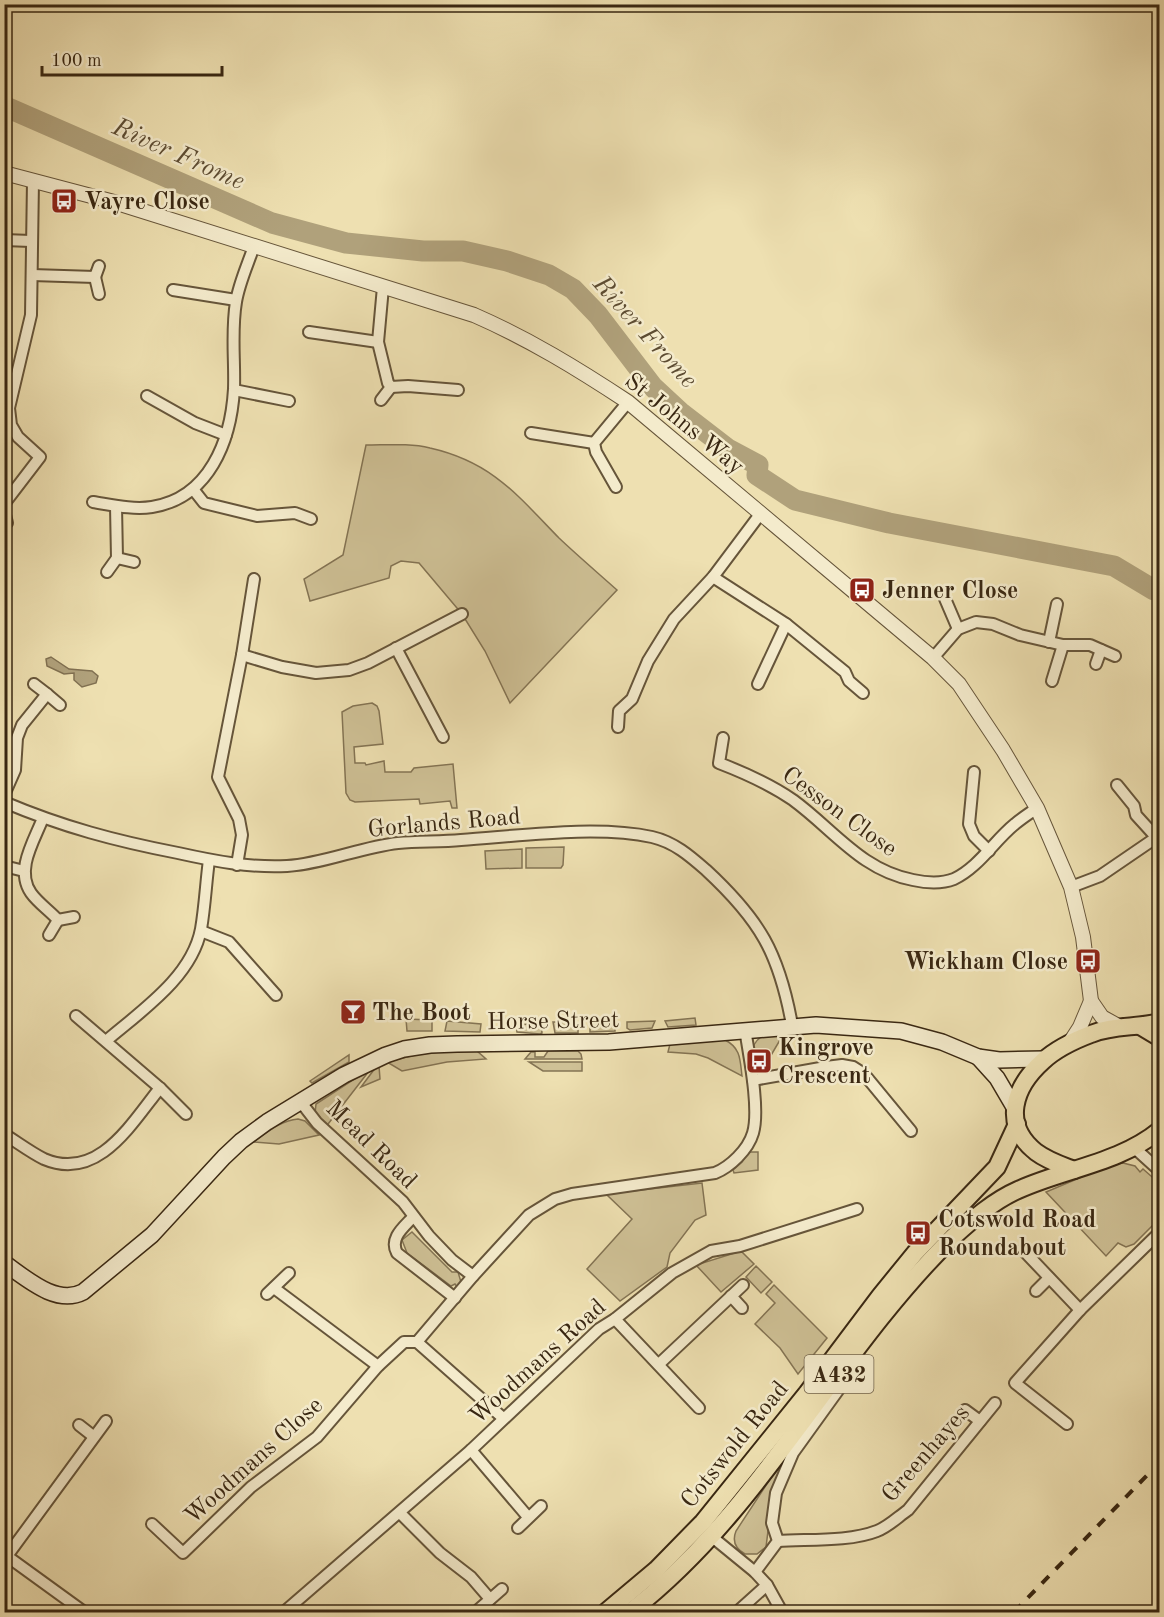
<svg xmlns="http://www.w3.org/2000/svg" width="1164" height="1617" viewBox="0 0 1164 1617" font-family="'Old Standard TT',serif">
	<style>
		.green { fill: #cfc196; stroke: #847454; stroke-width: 1.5 }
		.water { fill: #b0a17b; stroke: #807051; stroke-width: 1.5 }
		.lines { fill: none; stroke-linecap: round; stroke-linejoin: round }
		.river { stroke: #b0a17b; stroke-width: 21 }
		.minor-casing { stroke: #66553a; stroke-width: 14 }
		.tertiary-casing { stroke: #66553a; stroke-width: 16 }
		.secondary-casing { stroke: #392712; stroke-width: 18 }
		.primary-casing { stroke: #392712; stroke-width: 20 }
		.minor { stroke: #f4ebcc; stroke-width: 10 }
		.tertiary { stroke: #f4ebcc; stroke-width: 14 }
		.secondary { stroke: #f4ebcc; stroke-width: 15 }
		.primary { stroke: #eee0b1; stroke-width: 16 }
		.rail { stroke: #392712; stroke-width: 4; stroke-dasharray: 10 10; stroke-linecap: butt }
		.labels { text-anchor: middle; stroke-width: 5; stroke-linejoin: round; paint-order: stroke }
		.shield { fill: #f4ebcc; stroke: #71624a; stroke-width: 1.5 }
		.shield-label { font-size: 22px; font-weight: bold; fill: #392712 }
		.poi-label { font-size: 24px; font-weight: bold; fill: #392712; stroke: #f4ebcc; text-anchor: start }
		.street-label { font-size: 24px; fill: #392712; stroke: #f4ebcc }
		.water-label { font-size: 26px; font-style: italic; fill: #5d4c32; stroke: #f4ebcc }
	</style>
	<rect width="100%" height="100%" fill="#eee0b1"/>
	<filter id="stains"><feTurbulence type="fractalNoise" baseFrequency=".00333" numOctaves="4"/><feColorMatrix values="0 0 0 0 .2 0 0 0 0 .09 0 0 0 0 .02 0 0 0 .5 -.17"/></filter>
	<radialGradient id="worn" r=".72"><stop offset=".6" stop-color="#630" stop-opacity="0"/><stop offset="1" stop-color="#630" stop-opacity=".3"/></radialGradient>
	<g class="green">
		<path d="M366 445C387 445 410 443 430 448 492 462 517 495 559 538 578 556 598 573 617 590L510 703 485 651 462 614 419 563 401 561 391 566 389 578 310 601 304 579 343 555Z"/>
		<polygon points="372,703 377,706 379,711 383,744 354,747 355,763 365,763 366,765 384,761 385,772 411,772 414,768 453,764 457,808 452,808 450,801 420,804 419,799 355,802 350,800 346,793 342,712 353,706"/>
		<polygon points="564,847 563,865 561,868 526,868 526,848"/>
		<polygon points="522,849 522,868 486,869 485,851"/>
		<polygon points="695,1018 696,1025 668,1027 665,1021"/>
		<polygon points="406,1019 432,1020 432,1031 407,1031"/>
		<polygon points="447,1021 481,1024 480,1032 445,1031"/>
		<polygon points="655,1021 652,1028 630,1030 627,1028 627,1022"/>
		<polygon points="553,1022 568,1022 578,1025 578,1033 555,1033"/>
		<polygon points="541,1023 542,1033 540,1034 517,1032 516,1025"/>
		<polygon points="615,1024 615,1031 590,1032 590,1025"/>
		<path d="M780 1034V1040L770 1057 766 1058 768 1071 766 1073C750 1069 747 1047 761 1037 766 1034 774 1034 780 1034Z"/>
		<path d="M725 1040C741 1048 740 1060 742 1076L708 1058 696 1054 668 1052 670 1044Z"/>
		<polygon points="451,1051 477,1051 486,1059 447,1062 402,1071 387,1062 419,1054"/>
		<polygon points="548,1051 578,1051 581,1054 582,1059 525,1059 531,1052 535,1052 535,1057 544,1057"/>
		<polygon points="349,1055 349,1062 312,1083 310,1081"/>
		<polygon points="529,1062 582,1062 582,1071 543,1071"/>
		<polygon points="379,1066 380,1079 361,1087 376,1067"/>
		<polygon points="368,1070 369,1071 325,1128 315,1114 316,1104"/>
		<path d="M298 1119 305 1121 319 1135 279 1144 253 1142C268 1132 280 1121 298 1119Z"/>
		<polygon points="748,1152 758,1152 758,1170 734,1173 733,1170 742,1162"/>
		<polygon points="1123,1163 1135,1166 1140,1172 1143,1169 1159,1183 1159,1219 1134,1244 1126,1247 1118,1243 1106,1256 1046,1192 1110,1165"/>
		<polygon points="702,1183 706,1215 695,1220 670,1253 667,1267 620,1301 587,1269 632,1219 606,1194"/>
		<polygon points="412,1232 452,1272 458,1272 461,1282 457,1287 455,1284 451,1286 407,1253 402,1240"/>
		<polygon points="741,1251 754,1264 721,1292 696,1265"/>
		<polygon points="756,1266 772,1282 761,1293 746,1277"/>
		<polygon points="774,1285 827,1338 798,1374 780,1348 755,1324 775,1303 766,1294"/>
		<path d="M790 1453 772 1499 766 1547 757 1554H745C736 1549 732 1541 736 1531L782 1461Z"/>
	</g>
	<polygon class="water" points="51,657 69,669 92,671 98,676 96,683 82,687 74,680 74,673 64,674 47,666 46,659"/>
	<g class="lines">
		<polyline class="river" points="4,106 272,223 346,243 423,251 463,251 507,261 549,275 573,289 598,315 653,387 680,412 728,449 758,465 757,475 795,500 889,523 1114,566 1154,590 1160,591"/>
		<defs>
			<g id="minor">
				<polyline points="4,240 31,241"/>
				<polyline points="32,275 95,277 99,266"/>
				<polyline points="95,277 99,294"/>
				<polyline points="383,287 378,342 388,383 391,387 408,386 458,390"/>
				<polyline points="173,290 236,300"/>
				<polyline points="309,332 378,342"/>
				<polyline points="234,390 289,401"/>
				<polyline points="147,396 195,423 226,435"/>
				<polyline points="381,400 391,387"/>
				<polyline points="531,433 594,443"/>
				<polyline points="616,487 596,452 594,443 628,402"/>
				<polyline points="193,489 204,503 257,516 295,513 311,519"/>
				<path d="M93 502C112 505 133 510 152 507 209 498 231 441 234 389 235 360 231 331 236 302 239 283 248 264 254 246"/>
				<polyline points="4,504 40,457 18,437 11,425 9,408 31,315 33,181"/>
				<polyline points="116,506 117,558"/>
				<polyline points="4,511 7,523"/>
				<polyline points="107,572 117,558 134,562"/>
				<polyline points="713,577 786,624 845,672 849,681 863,693"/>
				<polyline points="943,594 958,629"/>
				<polyline points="1049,642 1057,604"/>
				<polyline points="396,648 443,737"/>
				<polyline points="242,655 282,667 316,673 349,670 368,663 462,614"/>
				<polyline points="933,658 958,629 976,622 993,624 1020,635 1063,645 1090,645 1115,656"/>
				<polyline points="1096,664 1101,650"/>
				<polyline points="1052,681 1063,645"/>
				<polyline points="758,684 786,624"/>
				<polyline points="47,694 60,705"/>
				<polyline points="618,727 619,711 632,699 648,661 674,619 713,577 761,513"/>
				<path d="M723 738 719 763C745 773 770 784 793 800 834 830 861 870 913 880 927 883 941 884 954 879 979 867 994 841 1015 824 1022 818 1030 813 1037 808"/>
				<polyline points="974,772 969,824 974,836 989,851"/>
				<polyline points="1117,785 1134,806 1136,815 1156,837"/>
				<polyline points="4,795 15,770 17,738 22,725 47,694 34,684"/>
				<path d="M4 802C63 827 116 841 178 853 214 861 250 868 287 866 323 864 361 847 398 843 419 841 440 842 461 840 519 836 596 825 652 837 674 842 690 856 706 870 760 920 779 953 792 1025"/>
				<path d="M43 818C34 841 15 870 31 893 38 903 50 911 58 920L74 917"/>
				<polyline points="237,865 242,835 239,819 218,777 242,655 254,579"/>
				<polyline points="4,866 24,871"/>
				<polyline points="1071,887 1100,876 1160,835"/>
				<polyline points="201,931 229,942 276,995"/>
				<polyline points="49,935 58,920"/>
				<polyline points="76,1016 160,1088 186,1114"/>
				<path d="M106 1041C141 1011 192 977 201 929 205 906 206 882 209 860"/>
				<polyline points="753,1080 826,1067 842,1065 853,1067 864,1074 911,1131"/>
				<polyline points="300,1101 317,1123 403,1202 429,1236 452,1260 473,1276"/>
				<path d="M4 1134C17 1142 30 1152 44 1159 98 1182 131 1124 160 1088"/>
				<polyline points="1134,1145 1139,1152 1160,1171"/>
				<path d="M413 1217C404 1227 389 1238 397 1253L455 1298"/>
				<polyline points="1023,1250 1080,1310"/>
				<polyline points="274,1288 378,1366"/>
				<polyline points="1036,1291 1049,1278"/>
				<polyline points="267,1294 289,1273"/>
				<polyline points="731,1296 742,1308"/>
				<polyline points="615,1319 699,1408"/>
				<path d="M417 1342 473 1276 529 1215 555 1199 572 1194 715 1173C730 1167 748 1150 753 1133 760 1109 749 1055 745 1029"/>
				<polyline points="659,1364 743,1285"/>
				<polyline points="965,1410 980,1421"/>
				<polyline points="1067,1424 1015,1383 1080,1310 1160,1232"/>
				<polyline points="79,1425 93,1436"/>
				<polyline points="471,1450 528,1517"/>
				<polyline points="400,1513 440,1553 471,1577 490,1599"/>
				<polyline points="152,1524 183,1553 251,1487 317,1437 378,1366 404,1342 417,1342 503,1418"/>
				<polyline points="518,1528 541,1506"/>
				<polyline points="711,1536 755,1572 767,1585 782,1612"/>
				<path d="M778 1541C808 1539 849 1542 877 1531 888 1527 898 1517 908 1510L995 1403"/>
				<polyline points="4,1554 84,1612"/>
				<polyline points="7,1556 106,1421"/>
				<polyline points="755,1572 778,1541 772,1523 776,1493 793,1453 847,1378"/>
				<polyline points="478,1610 502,1589"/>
				<polyline points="284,1612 471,1450 599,1329 615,1319 672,1273 711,1251 740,1246 857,1209"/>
				<polyline points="737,1612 767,1585"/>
			</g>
			<g id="tertiary">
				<path d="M4 173 114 202 474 315C529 339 578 369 628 402L933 658 959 684 1003 750 1037 808 1071 887 1083 937 1091 1001 1102 1017 1120 1027"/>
				<polyline points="1069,1044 1080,1027 1091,1001"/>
			</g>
			<g id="secondary">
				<polyline points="978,1057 997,1078 1014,1107"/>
				<path d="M4 1263C26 1278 56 1306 83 1292L152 1235 224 1157 241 1141 267 1122 344 1075 386 1055 404 1049 430 1045 457 1044 609 1042 816 1025 901 1031 942 1042 978 1057 999 1060 1044 1059"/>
			</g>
			<g id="primary">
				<polyline points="1140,1026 1160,1038"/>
				<path d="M1074 1170C1061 1165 1048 1161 1036 1152 1001 1124 1014 1087 1043 1061 1056 1049 1075 1040 1091 1034 1113 1025 1137 1028 1160 1022"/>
				<polyline points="606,1612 656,1570 703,1522 807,1393 880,1296 915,1253 997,1167 1017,1124"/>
				<path d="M630 1612C762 1510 834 1354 952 1238 972 1220 993 1201 1018 1190 1064 1169 1120 1163 1160 1130"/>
			</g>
		</defs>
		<use href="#minor" class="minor-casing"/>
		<use href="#tertiary" class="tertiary-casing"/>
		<use href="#secondary" class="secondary-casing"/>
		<use href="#primary" class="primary-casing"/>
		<use href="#minor" class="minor"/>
		<use href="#tertiary" class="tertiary"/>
		<use href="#secondary" class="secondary"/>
		<use href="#primary" class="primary"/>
		<polyline class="rail" points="1014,1612 1160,1462"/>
	</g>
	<defs>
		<symbol id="bus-square" viewBox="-11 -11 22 22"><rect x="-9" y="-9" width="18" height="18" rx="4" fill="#8f2418" stroke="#f4ebcc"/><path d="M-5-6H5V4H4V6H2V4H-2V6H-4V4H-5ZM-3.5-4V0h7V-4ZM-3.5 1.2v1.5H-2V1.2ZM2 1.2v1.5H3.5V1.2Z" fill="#fff"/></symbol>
		<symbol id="bar-square" viewBox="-11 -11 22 22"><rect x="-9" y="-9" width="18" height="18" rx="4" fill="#8f2418" stroke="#f4ebcc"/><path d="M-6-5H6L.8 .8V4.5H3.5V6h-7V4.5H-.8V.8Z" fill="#fff"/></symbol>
	</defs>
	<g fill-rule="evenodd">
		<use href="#bus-square" x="49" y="186" width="30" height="30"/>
		<use href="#bus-square" x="847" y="575" width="30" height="30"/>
		<use href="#bus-square" x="1073" y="946" width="30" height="30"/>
		<use href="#bar-square" x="338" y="997" width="30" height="30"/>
		<use href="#bus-square" x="744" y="1046" width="30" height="30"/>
		<use href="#bus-square" x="903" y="1218" width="30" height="30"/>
	</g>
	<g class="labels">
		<rect class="shield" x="804.5" y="1355" width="69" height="38" rx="4.5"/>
		<g class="shield-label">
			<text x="839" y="1382">A432</text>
		</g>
		<g class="poi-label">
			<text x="84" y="209">Vayre Close</text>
			<text x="882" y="598">Jenner Close</text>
			<text x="1068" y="969" text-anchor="end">Wickham Close</text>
			<text x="372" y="1020">The Boot</text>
			<text x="778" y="1055">Kingrove<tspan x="778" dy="28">Crescent</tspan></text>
			<text x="938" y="1227">Cotswold Road<tspan x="938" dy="28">Roundabout</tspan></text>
		</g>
		<g class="street-label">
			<text transform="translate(685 423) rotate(39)" y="8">St Johns Way</text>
			<text transform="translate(840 811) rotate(36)" y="8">Cesson Close</text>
			<text transform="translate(444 822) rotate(-5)" y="8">Gorlands Road</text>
			<text transform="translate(553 1020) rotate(-1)" y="8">Horse Street</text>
			<text transform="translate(372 1144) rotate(44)" y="8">Mead Road</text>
			<text transform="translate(537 1361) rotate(-42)" y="8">Woodmans Road</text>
			<text transform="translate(734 1444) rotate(-51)" y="8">Cotswold Road</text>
			<text transform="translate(925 1453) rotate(-49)" y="8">Greenhayes</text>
			<text transform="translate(253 1460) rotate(-42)" y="8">Woodmans Close</text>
		</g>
		<g class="water-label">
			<text transform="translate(179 153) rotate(24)" y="9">River Frome</text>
			<text transform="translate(646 331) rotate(48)" y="9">River Frome</text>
		</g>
	</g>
	<rect width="1164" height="1617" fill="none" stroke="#eee0b1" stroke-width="24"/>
	<rect x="6" y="6" width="1152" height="1605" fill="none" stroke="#392712" stroke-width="3"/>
	<rect x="12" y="12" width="1140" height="1593" fill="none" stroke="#392712" stroke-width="1.5"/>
	<path d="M42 66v9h180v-9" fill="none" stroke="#392712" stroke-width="3"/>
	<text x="51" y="66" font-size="18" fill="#392712" stroke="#f4ebcc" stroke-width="4.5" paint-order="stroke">100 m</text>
	<rect width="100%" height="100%" filter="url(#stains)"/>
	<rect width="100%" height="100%" fill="url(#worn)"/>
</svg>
